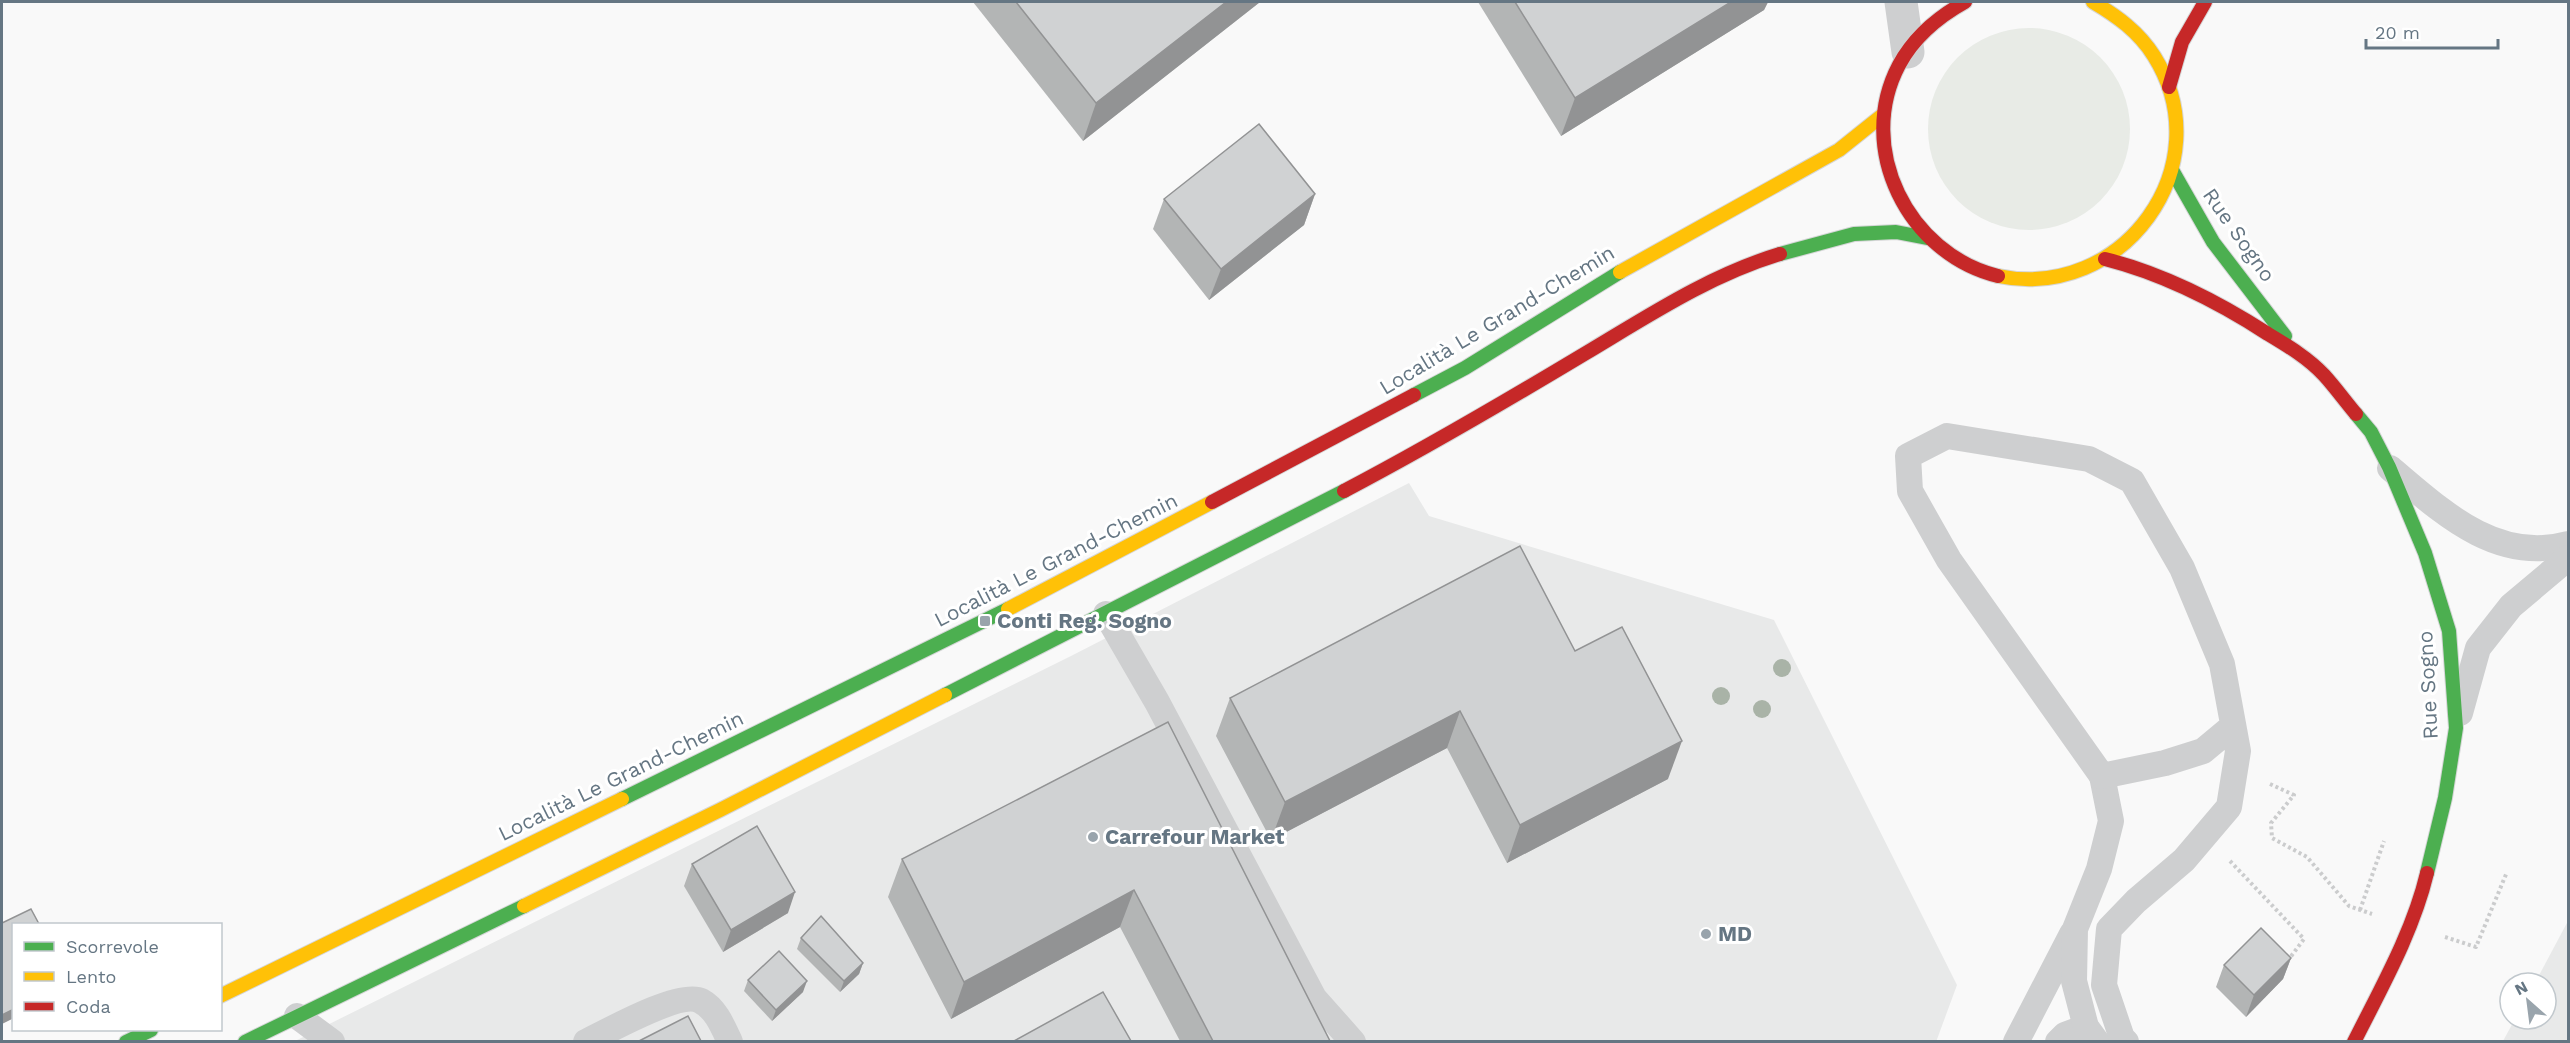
<svg xmlns="http://www.w3.org/2000/svg" width="2570" height="1043" viewBox="0 0 2570 1043" font-family="'Work Sans',sans-serif">
	<style>
		.built { fill: #e8e9e9 }
		.green { fill: #e8ebe6 }
		.lines { fill: none; stroke-linecap: round; stroke-linejoin: round }
		.fast-casing { stroke: #d5d6d7; stroke-width: 16 }
		.slow-casing { stroke: #d5d6d7; stroke-width: 16 }
		.jam-casing { stroke: #d5d6d7; stroke-width: 16 }
		.path { stroke: #cbcccd; stroke-width: 4; stroke-dasharray: 3 3; stroke-linecap: butt }
		.lane { stroke: #cecfd0; stroke-width: 26 }
		.street { stroke: #cecfd0; stroke-width: 33 }
		.fast { stroke: #4caf50; stroke-width: 14 }
		.slow { stroke: #ffc107; stroke-width: 14 }
		.jam { stroke: #c62828; stroke-width: 14 }
		.tree { fill: #a9b3a7 }
		.wall { fill: #b3b5b5 }
		.shaded-wall { fill: #929394 }
		.building { fill: #d0d2d3; stroke: #929394; stroke-width: 1.5 }
		.poi-dot { fill: #99a4ac; stroke: #fff; stroke-width: 2 }
		.labels { text-anchor: middle; stroke-width: 6; stroke-linejoin: round; paint-order: stroke }
		.street-label { font-size: 21px; fill: #657683; stroke: #fff }
		.poi-label { font-size: 21px; font-weight: bold; fill: #657683; stroke: #fff; text-anchor: start }
	</style>
	<rect width="100%" height="100%" fill="#f9f9f9"/>
	<g class="built">
		<polygon points="1409,483 1429,516 1774,620 1957,985 1936,1042 293,1042 1071,656"/>
		<polygon points="2568,921 2568,1041 2503,1041 2515,1019 2546,1019 2546,983 2535,983"/>
	</g>
	<circle class="green" cx="2029" cy="129" r="101"/>
	<g class="lines">
		<defs>
			<g id="fast">
				<polyline points="2172,170 2213,242 2285,336"/>
				<polyline points="1780,254 1854,234 1896,232 1927,238"/>
				<polyline points="1414,395 1465,368 1620,272"/>
				<polyline points="2356,414 2371,432 2389,467 2425,553 2449,631 2456,728 2445,798 2427,873"/>
				<polyline points="945,695 1344,491"/>
				<polyline points="622,799 1008,609"/>
				<polyline points="126,1042 151,1030"/>
				<polyline points="245,1042 524,906"/>
			</g>
			<g id="slow">
				<polyline points="1620,272 1839,150 1884,114"/>
				<path d="M1998 276C2122 302 2223 166 2154 56 2139 32 2117 16 2093 2"/>
				<polyline points="1008,609 1212,502"/>
				<polyline points="524,906 720,810 945,695"/>
				<polyline points="220,996 622,799"/>
			</g>
			<g id="jam">
				<path d="M1965 2C1938 17 1914 37 1899 65 1855 148 1908 254 1998 276"/>
				<polyline points="2169,87 2182,42 2205,2"/>
				<path d="M2105 259C2164 274 2217 301 2268 334 2288 346 2308 358 2324 375 2335 387 2345 401 2356 414"/>
				<path d="M1344 491C1426 448 1506 401 1586 353 1648 316 1710 275 1780 254"/>
				<polyline points="1212,502 1414,395"/>
				<path d="M2354 1042C2381 988 2413 932 2427 873"/>
			</g>
		</defs>
		<use href="#fast" class="fast-casing"/>
		<use href="#slow" class="slow-casing"/>
		<use href="#jam" class="jam-casing"/>
		<g class="path">
			<polyline points="2270,784 2294,795 2271,823 2272,838 2307,857 2349,906 2372,914"/>
			<polyline points="2230,861 2304,939 2289,959"/>
			<polyline points="2360,910 2384,841"/>
			<polyline points="2445,937 2476,947 2507,872"/>
		</g>
		<g class="lane">
			<path d="M2390 468C2441 511 2496 564 2568 544"/>
			<polyline points="1106,614 1157,702 1314,998 1353,1042"/>
			<polyline points="2460,713 2478,648 2511,606 2568,558"/>
			<polyline points="297,1016 332,1042"/>
			<path d="M586 1042C608 1031 681 990 701 1001 716 1009 723 1027 730 1042"/>
			<polyline points="2016,1042 2072,934"/>
			<polyline points="2058,1042 2065,1035 2086,1027"/>
			<polyline points="2097,1042 2086,1027 2074,981 2075,929 2099,869 2111,821 2102,776"/>
			<polyline points="2126,1042 2122,1038 2104,985 2109,929 2136,901 2184,860 2229,807 2238,751 2222,664 2182,568 2132,481 2089,459 1947,436 1908,456 1910,491 1949,560 2102,776 2165,763 2203,751 2233,726"/>
		</g>
		<polyline class="street" points="1901,2 1908,52"/>
		<use href="#fast" class="fast"/>
		<use href="#slow" class="slow"/>
		<use href="#jam" class="jam"/>
	</g>
	<g class="tree">
		<circle cx="1782" cy="668" r="9"/>
		<circle cx="1721" cy="696" r="9"/>
		<circle cx="1762" cy="709" r="9"/>
	</g>
	<g class="wall">
		<polygon points="973,2 1260,2 1083,141"/>
		<polygon points="1478,2 1768,2 1764,10 1561,136"/>
		<polygon points="1315,194 1304,225 1209,300 1153,229 1164,199"/>
		<polygon points="1575,651 1668,779 1507,863 1447,748 1271,840 1216,736 1230,698"/>
		<polygon points="1168,722 1330,1041 1180,1041 1120,927 951,1019 888,897 902,859"/>
		<polygon points="692,864 788,913 723,952 684,886"/>
		<polygon points="801,938 863,963 859,974 840,992 797,949"/>
		<polygon points="2291,958 2283,979 2246,1017 2216,987 2224,965"/>
		<polygon points="748,980 803,992 772,1021 744,991"/>
	</g>
	<g class="shaded-wall">
		<polygon points="1226,2 1260,2 1083,141 1096,103"/>
		<polygon points="1731,2 1768,2 1764,10 1561,136 1575,98"/>
		<polygon points="1315,194 1304,225 1209,300 1221,269"/>
		<polygon points="1460,711 1447,748 1271,840 1285,802"/>
		<polygon points="1682,741 1668,779 1507,863 1520,825"/>
		<polygon points="1134,890 1120,927 951,1019 964,982"/>
		<polygon points="795,892 788,913 723,952 731,930"/>
		<polygon points="2291,958 2283,979 2246,1017 2254,995"/>
		<polygon points="863,963 859,974 840,992 844,981"/>
		<polygon points="807,981 803,992 772,1021 776,1010"/>
		<polygon points="14,1009 14,1018 2,1024 2,1015"/>
	</g>
	<g class="building">
		<polygon points="1016,2 1226,2 1096,103"/>
		<polygon points="1515,2 1731,2 1575,98"/>
		<polygon points="1259,124 1315,194 1221,269 1164,199"/>
		<polygon points="1520,546 1575,651 1622,627 1682,741 1520,825 1460,711 1285,802 1230,698"/>
		<polygon points="1168,722 1330,1041 1213,1041 1134,890 964,982 902,859"/>
		<polygon points="757,826 795,892 731,930 692,864"/>
		<polygon points="31,909 39,924 14,924 14,1009 2,1015 2,923"/>
		<polygon points="821,916 863,963 844,981 801,938"/>
		<polygon points="2261,928 2291,958 2254,995 2224,965"/>
		<polygon points="779,951 807,981 776,1010 748,980"/>
		<polygon points="1103,992 1131,1041 1014,1041"/>
		<polygon points="688,1016 701,1041 639,1041"/>
	</g>
	<g class="poi-dot">
		<rect x="979" y="615" width="12" height="12" rx="3"/>
		<circle cx="1093" cy="837" r="6"/>
		<circle cx="1706" cy="934" r="6"/>
	</g>
	<g class="labels">
		<g class="street-label">
			<text transform="translate(2239 235) rotate(55)" y="7">Rue Sogno</text>
			<text transform="translate(1497 320) rotate(-31)" y="7">Località Le Grand-Chemin</text>
			<text transform="translate(1056 560) rotate(-27)" y="7">Località Le Grand-Chemin</text>
			<text transform="translate(2428 685) rotate(-93)" y="7">Rue Sogno</text>
			<text transform="translate(621 776) rotate(-26)" y="7">Località Le Grand-Chemin</text>
		</g>
		<g class="poi-label">
			<text x="997" y="628">Conti Reg. Sogno</text>
			<text x="1105" y="844">Carrefour Market</text>
			<text x="1718" y="941">MD</text>
		</g>
	</g>
	<rect width="2570" height="1043" fill="none" stroke="#657683" stroke-width="6"/>
	<rect x="12" y="923" width="210" height="108" fill="#ffffff" stroke="#c1c8cd" stroke-width="1.5"/>
	<rect x="24" y="942" width="30" height="9" fill="#4caf50" stroke="#c1c8cd" stroke-width="1.5"/>
	<text x="66" y="953" font-size="18" fill="#657683">Scorrevole</text>
	<rect x="24" y="972" width="30" height="9" fill="#ffc107" stroke="#c1c8cd" stroke-width="1.5"/>
	<text x="66" y="983" font-size="18" fill="#657683">Lento</text>
	<rect x="24" y="1002" width="30" height="9" fill="#c62828" stroke="#c1c8cd" stroke-width="1.5"/>
	<text x="66" y="1013" font-size="18" fill="#657683">Coda</text>
	<g transform="translate(2528 1001) rotate(332)"><circle r="28" fill="#ffffff" stroke="#c1c8cd" stroke-width="1.5"/>
	<path d="M0-4.5L10 22L0 15L-10 22Z" fill="#99a4ac"/>
	<text y="-9" font-size="16" font-weight="bold" text-anchor="middle" fill="#657683">N</text>
	</g>
	<path d="M2366 39v9h132v-9" fill="none" stroke="#657683" stroke-width="3"/>
	<text x="2375" y="39" font-size="18" fill="#657683" stroke="#ffffff" stroke-width="4.5" paint-order="stroke">20 m</text>
</svg>
